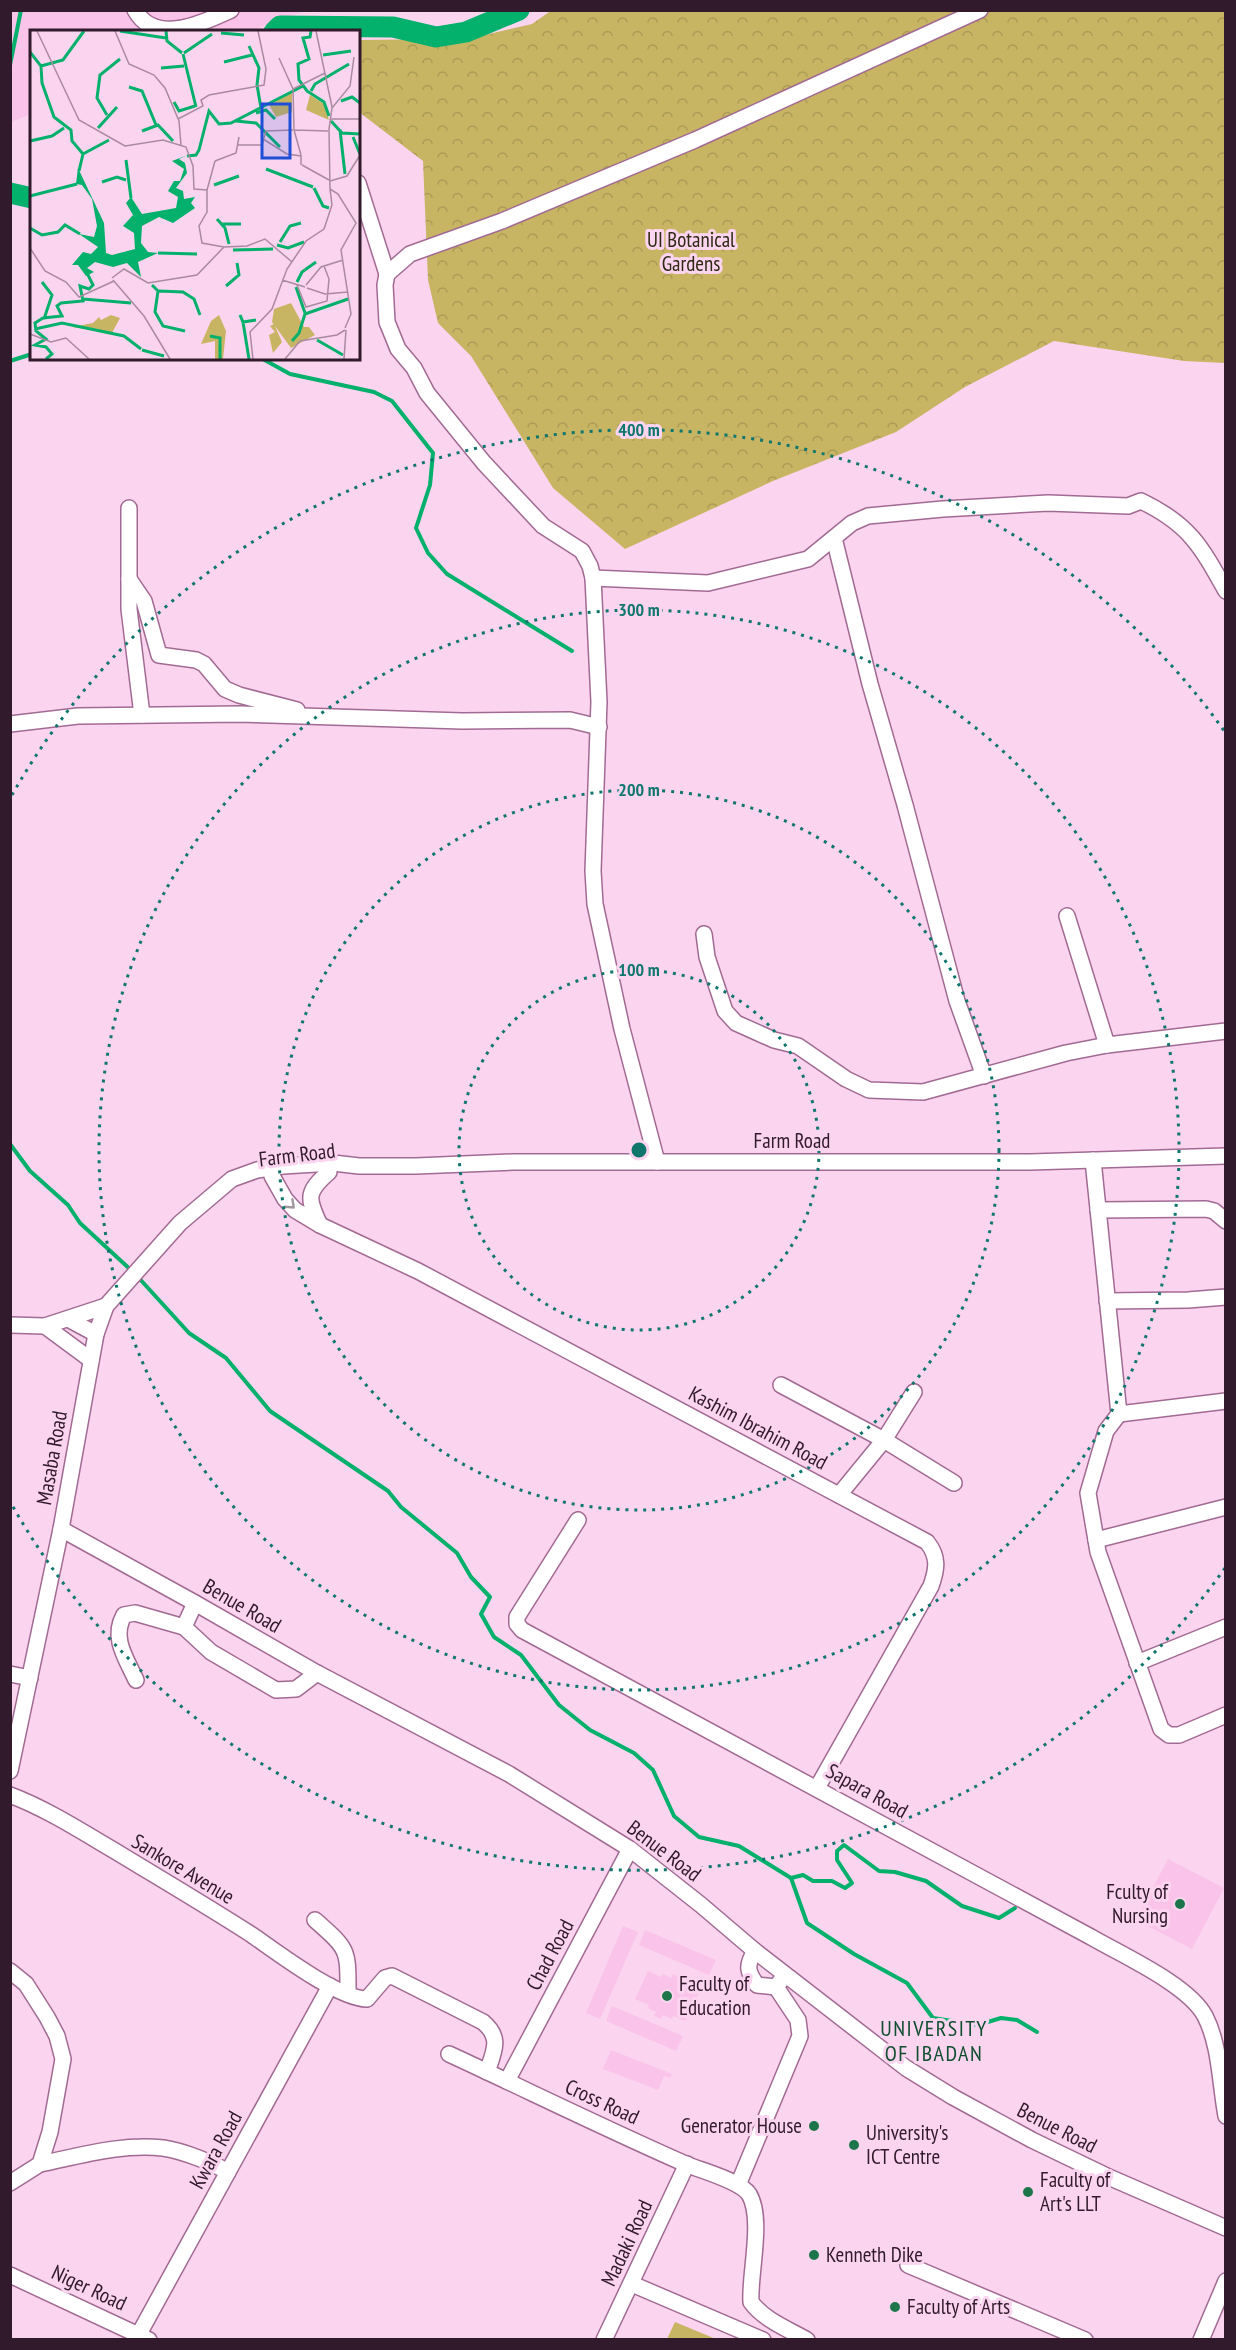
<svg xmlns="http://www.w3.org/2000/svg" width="1236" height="2350" viewBox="0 0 1236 2350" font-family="'PT Sans Narrow',sans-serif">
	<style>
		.built { fill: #fac3ea }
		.forest { fill: url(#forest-crowns) }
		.pitch { fill: #c7b563 }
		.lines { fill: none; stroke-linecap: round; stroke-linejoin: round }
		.stream { stroke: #03b06c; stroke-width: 4 }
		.river { stroke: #03b06c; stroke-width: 21 }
		.minor-casing { stroke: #a26a93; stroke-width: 18 }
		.minor { stroke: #fff; stroke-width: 15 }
		.oneway { stroke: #a298a0 }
		.ring { fill: none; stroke: #0f766e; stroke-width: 3; stroke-dasharray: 3 6 }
		.poi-dot { fill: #1d764b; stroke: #fbd5ef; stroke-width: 2 }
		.labels { text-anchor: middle; stroke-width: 6; stroke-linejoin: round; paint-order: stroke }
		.park-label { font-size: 21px; fill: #2e2912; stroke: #fbd5ef }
		.street-label { font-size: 21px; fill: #311a2b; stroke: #fbd5ef }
		.poi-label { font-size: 21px; fill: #311a2b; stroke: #fbd5ef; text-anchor: start }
		.neighbourhood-label { font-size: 22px; letter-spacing: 1.5px; fill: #104e30; stroke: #fbd5ef }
		.inset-river { fill: none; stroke: #03b06c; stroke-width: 3 }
		.inset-road { fill: none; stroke: #aa8aa1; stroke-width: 1.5 }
		.view { fill: #1d4ed8; fill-opacity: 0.15; stroke: #1d4ed8; stroke-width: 3 }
		.inset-edge { fill: none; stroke: #311a2b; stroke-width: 3 }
		.centre { fill: #0f766e; stroke: #fbd5ef; stroke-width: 3 }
		.ring-label { font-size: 18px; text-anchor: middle; font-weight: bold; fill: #0f766e; stroke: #fbd5ef; stroke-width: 6; stroke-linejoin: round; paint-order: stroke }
	</style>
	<defs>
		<pattern id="forest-crowns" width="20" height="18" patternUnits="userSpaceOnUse" patternTransform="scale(1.5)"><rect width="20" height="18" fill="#c7b563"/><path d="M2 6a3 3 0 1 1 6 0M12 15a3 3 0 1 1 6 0" fill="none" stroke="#ab9b56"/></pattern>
	</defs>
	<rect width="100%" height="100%" fill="#fbd5ef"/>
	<g class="built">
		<polygon points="11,11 305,11 250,31 32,32 31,114 11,122"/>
		<polygon points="1168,1859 1224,1888 1192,1949 1136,1920"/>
		<polygon points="623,1926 638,1932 600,2019 586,2013"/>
		<polygon points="645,1930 716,1960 709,1975 639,1945"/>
		<polygon points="648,1971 661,1977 663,1974 671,1978 673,1974 679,1977 678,1981 685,1984 684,1988 698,1994 685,2021 673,2016 672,2019 663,2015 661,2019 654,2016 656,2012 648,2008 649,2005 635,1999"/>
		<polygon points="612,2006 683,2036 676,2051 606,2021"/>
		<polygon points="611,2050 672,2074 670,2078 664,2076 658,2090 603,2069"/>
	</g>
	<polygon class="forest" points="552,10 1225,11 1225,363 1184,361 1054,341 965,387 896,432 773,481 625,549 553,488 471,356 438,323 428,280 423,161 359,112 358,40 448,39 489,34 532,24"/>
	<polygon class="pitch" points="675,2322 716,2339 667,2339"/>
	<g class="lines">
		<g class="stream">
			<polyline points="10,65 21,10"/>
			<polyline points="261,358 290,374 374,392 392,401 433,453 430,485 416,528 428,553 447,574 572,651"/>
			<polyline points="10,361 32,354"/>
			<polyline points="10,1144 30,1171 68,1205 80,1223 133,1272"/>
			<polyline points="138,1277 189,1333 226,1358 270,1411 388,1491 401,1507 457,1553 471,1577 490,1597 481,1614 494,1637 521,1655 559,1705 590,1730 634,1753 653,1770 674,1816 699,1837 739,1846 791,1878 807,1923 854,1954 907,1983 933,2018 978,2025 1001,2018 1017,2020 1037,2032"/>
			<polyline points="791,1878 803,1875 813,1881 832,1881 845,1888 852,1883 837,1860 837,1851 844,1845 879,1871 895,1872 926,1881 962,1906 999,1918 1015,1908"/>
		</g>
		<g class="river">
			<polyline points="274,32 280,26 393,27 436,37 466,32 519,10"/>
			<polyline points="10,193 32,198"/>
		</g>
		<defs>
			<g id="minor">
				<path d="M135 10C155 46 203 23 231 10"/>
				<polyline points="358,183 387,274"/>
				<polyline points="129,508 129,609 142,715"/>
				<polyline points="834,538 870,684 905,805 957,1001 984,1076"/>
				<path d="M593 578 708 583 808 559 852 523 868 516 943 509 1048 503 1128 506 1141 501C1189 524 1201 546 1226 591"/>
				<polyline points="129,579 144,601 159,655 196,660 204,664 225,689 239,695 297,710"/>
				<polyline points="10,724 78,716 240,714 462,721 570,720 599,727"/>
				<polyline points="1067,916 1107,1045"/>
				<polyline points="704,934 707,957 725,1011 736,1023 774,1040 798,1046 846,1079 869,1090 923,1092 1066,1053 1107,1045 1226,1031"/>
				<polyline points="1093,1160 1119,1414 1106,1431 1088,1493 1098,1552 1161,1729 1169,1735 1179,1735 1226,1715"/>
				<polyline points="657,1162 622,1029 595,904 593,871 599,702 593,578 590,566 582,551 543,526 484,463 427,393 414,368 398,349 387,322 385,285 387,274 410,254 502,221 695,140 980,10"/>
				<path d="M272 1176 285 1199 295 1210 320 1225 418 1271 927 1542C939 1557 937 1569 931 1586L817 1788"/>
				<polyline points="1098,1210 1206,1209 1214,1211 1226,1221"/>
				<path d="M320 1225C307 1198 306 1192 329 1172"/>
				<polyline points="1107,1301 1188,1300 1226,1297"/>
				<polyline points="68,1319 96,1334"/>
				<polyline points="10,1325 45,1326 106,1306"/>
				<polyline points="45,1326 91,1360"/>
				<polyline points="781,1385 884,1440 954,1483"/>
				<polyline points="1119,1414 1226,1401"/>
				<polyline points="839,1495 884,1440 914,1392"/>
				<path d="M578 1520 517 1617V1624L522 1630 1091 1937C1122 1955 1189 1985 1205 2016 1220 2045 1220 2084 1226 2116"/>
				<polyline points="61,1529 195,1603 317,1673 509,1774 630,1849 701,1905 755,1951 906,2068 953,2097 1032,2140 1111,2178 1226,2228"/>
				<polyline points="1096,1540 1226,1507"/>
				<polyline points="195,1603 184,1627 211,1652 276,1690 296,1689 317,1673"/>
				<polyline points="1137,1663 1226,1627"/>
				<polyline points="10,1674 30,1678"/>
				<path d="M136 1680C126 1658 111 1638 124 1615L135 1613 184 1627"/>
				<polyline points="10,1771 61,1529 96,1334 106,1306 180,1223 232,1179 257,1170 283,1166 333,1163 359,1166 416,1166 513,1162 1030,1162 1226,1156"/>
				<path d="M10 1795C47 1809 81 1831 115 1851 161 1879 207 1906 252 1935 278 1953 337 1998 367 1999L385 1978 392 1976 483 2022C502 2038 494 2051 487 2072"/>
				<path d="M315 1920C349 1950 348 1949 348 1994"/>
				<path d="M755 1951C746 1965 747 1972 757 1985L776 1987 782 1979"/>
				<polyline points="10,1971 26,1984 47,2017 57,2036 63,2059 50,2132 40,2164 10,2183"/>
				<path d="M449 2054C529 2091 608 2130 688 2165 703 2171 740 2181 749 2194 764 2219 749 2275 751 2302 764 2320 788 2329 807 2340"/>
				<polyline points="507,2081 630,1849"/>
				<path d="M40 2164C79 2156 123 2143 163 2148 183 2151 211 2162 228 2172"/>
				<polyline points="738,2185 800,2036 798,2020 776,1987"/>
				<polyline points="908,2265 1085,2340"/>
				<polyline points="10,2275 149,2340"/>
				<polyline points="632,2284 763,2340"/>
				<polyline points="139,2334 330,1986"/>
				<polyline points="604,2340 687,2164"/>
				<polyline points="1201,2340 1226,2281"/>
			</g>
		</defs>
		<use href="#minor" class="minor-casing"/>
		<use href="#minor" class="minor"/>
	</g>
	<defs><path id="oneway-chevron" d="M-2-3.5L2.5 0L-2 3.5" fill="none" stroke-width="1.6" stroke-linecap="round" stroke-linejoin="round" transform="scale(1.5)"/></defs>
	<use class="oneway" href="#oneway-chevron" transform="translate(291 1205) rotate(43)"/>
	<g class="ring">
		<circle cx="639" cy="1150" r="180"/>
		<circle cx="639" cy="1150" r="360"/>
		<circle cx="639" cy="1150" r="540"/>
		<path d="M1225 1568A720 720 0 0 1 12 1505M12 795A720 720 0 0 1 1225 732"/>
	</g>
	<g class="poi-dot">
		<circle cx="1180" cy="1904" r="6"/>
		<circle cx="667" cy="1996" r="6"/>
		<circle cx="814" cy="2126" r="6"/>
		<circle cx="854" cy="2145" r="6"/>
		<circle cx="1028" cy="2192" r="6"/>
		<circle cx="814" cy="2255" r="6"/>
		<circle cx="895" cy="2307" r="6"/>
	</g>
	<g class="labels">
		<g class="park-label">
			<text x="691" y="247">UI Botanical<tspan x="691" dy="24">Gardens</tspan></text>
		</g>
		<g class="street-label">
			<text x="792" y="1148">Farm Road</text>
			<text transform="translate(297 1155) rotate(-7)" y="7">Farm Road</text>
			<text transform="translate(758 1428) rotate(28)" y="7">Kashim Ibrahim Road</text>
			<text transform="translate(52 1458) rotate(-80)" y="7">Masaba Road</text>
			<text transform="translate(242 1606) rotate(30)" y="7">Benue Road</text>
			<text transform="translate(867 1791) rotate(29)" y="7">Sapara Road</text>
			<text transform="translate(664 1851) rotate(37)" y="7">Benue Road</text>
			<text transform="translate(183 1869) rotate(31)" y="7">Sankore Avenue</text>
			<text transform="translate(550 1955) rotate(-62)" y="7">Chad Road</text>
			<text transform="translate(602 2102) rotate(25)" y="7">Cross Road</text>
			<text transform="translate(1057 2128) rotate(27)" y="7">Benue Road</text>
			<text transform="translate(216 2150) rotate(-61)" y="7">Kwara Road</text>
			<text transform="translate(627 2243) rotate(-65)" y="7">Madaki Road</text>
			<text transform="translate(89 2288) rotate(25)" y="7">Niger Road</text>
		</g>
		<g class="poi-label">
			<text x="1168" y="1899" text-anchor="end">Fculty of<tspan x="1168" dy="24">Nursing</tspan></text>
			<text x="679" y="1991">Faculty of<tspan x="679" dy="24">Education</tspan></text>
			<text x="802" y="2133" text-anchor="end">Generator House</text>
			<text x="866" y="2140">University's<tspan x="866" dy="24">ICT Centre</tspan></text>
			<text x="1040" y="2187">Faculty of<tspan x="1040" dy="24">Art's LLT</tspan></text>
			<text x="826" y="2262">Kenneth Dike</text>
			<text x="907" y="2314">Faculty of Arts</text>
		</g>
		<g class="neighbourhood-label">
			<text x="934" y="2036">UNIVERSITY<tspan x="934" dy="25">OF IBADAN</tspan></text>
		</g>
	</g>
	<g transform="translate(30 30)">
		<rect width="330" height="330" fill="#fbd5ef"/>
		<path d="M189 285 196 301 193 329H185V311L171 314 181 291Z" fill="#c7b563"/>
		<path d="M262 63V82L246 87 239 75ZM280 65 294 74 299 90 276 80ZM261 273 274 297H279L285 305 261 318 242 292 244 279ZM81 285 90 288 82 303 42 297 63 293 69 287 71 290ZM244 294 252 312 243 323 239 305 245 302 240 296Z" fill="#c7b563"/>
		<path d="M158 125 149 129 155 133 157 143 146 158 153 161 154 169 165 167 161 173 165 178 143 193 129 187 112 196 111 213 118 222 128 223 108 232 111 247 97 233 83 237 65 232 57 238 64 242 56 246 48 235H42L53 222 61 224 68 217 49 204 64 207 67 196 62 169 52 155 46 154 48 138 74 193 76 223 82 225 105 219 104 203 93 196 103 185 96 173 101 167 112 184 146 178 148 167 138 161 144 151H150L154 139 142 131Z" fill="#03b06c"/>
		<path class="inset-river" d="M90 1 136 8M136 1 137 11 152 23M281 1 280 7 273 8 279 29 268 34 269 50 277 61 294 72 299 86M191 3 214 5M219 16 229 38 227 55 231 78M0 22 11 36 12 53 24 87 41 100 42 111 53 124 49 141M154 23 182 4M153 24 166 77M293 25 321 21M194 32 222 25M11 36 33 30 54 1M131 38 154 36M99 57 112 61 126 95M281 61 285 54 319 34M311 71 322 67 330 73M144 72 149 81 165 76M226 83 236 80 245 89M77 85 67 68 70 45 90 29M206 91 226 93 250 117M301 91 312 103 330 104M68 98 87 77M310 100 315 144M112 101 128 95 143 111M323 107 330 124M0 111 22 106 34 98M53 124 79 110M157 126 166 125 169 120 179 81 189 94 201 93 273 56M96 130 101 168M236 139 283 157M72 152 87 147 96 150M184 155 209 146M284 158 293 176 299 178M0 166 47 154M187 189 195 198 199 214M191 194H211M0 198 12 205 28 202 35 195 50 204M250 212 260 196 271 193M247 215 258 218 274 212M203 220 243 219M128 223 167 224M12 252 22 265 14 289M267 252 272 242 286 232M122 255 128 261 125 282 133 296 155 301M196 256 209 245 207 233M266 257 275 283M129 261 153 262 164 269 170 285M53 269 101 273M210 285 213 292 226 290M213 292 219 329M5 299 32 293 94 306 111 319M180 306 190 308V329M287 310 313 325M262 311 269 303 275 284 318 269M112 320 134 326M16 329 22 324 16 317 5 315 16 309 6 301 5 293 13 288 32 286 27 276 31 273 53 271 50 256 59 259 63 255 57 243"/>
		<path class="inset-road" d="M7 1 49 90 95 116 133 110 156 117 163 136 164 159 177 160V182L169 196 172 213 194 217M85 1 99 34 124 45 135 58 149 91 151 115M286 1 302 77M249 28 263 59 295 43M263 59 264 100M148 89 173 76 171 70 179 65 234 55 236 39 228 1M301 89H330M264 100 298 101M264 100 271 125M236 101 263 100M233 109 257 124 271 126V135M207 115H232L236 101M185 131 206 123 209 107M272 135 299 150M300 151 317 146 330 125M177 160 185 131M0 218 15 241 36 252 49 267 84 251M82 248 94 239 118 253 167 245 194 217 217 216 235 209 262 232M83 250 114 286 140 329M252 250 275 257M267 255 276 277 297 271 299 249 294 236M276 255 291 237 313 230M277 258 295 264 318 262M315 298 321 284 311 220 326 193 308 164 300 159 299 99 302 78 320 56 324 27M0 304 21 312 36 308M36 308 59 329M223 329 220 302 242 279 257 239 276 211 294 199 302 175 300 159M255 329 270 311 307 305 315 300M314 329 316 300"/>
		<path class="view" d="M232 74H260V128H232Z"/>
		<rect width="330" height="330" class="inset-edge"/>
	</g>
	<circle cx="639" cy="1150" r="9" class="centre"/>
	<g class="ring-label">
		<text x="639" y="436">400 m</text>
		<text x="639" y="616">300 m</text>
		<text x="639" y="796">200 m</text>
		<text x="639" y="976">100 m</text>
	</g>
	<rect width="1236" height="2350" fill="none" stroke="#311a2b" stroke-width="24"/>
</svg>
